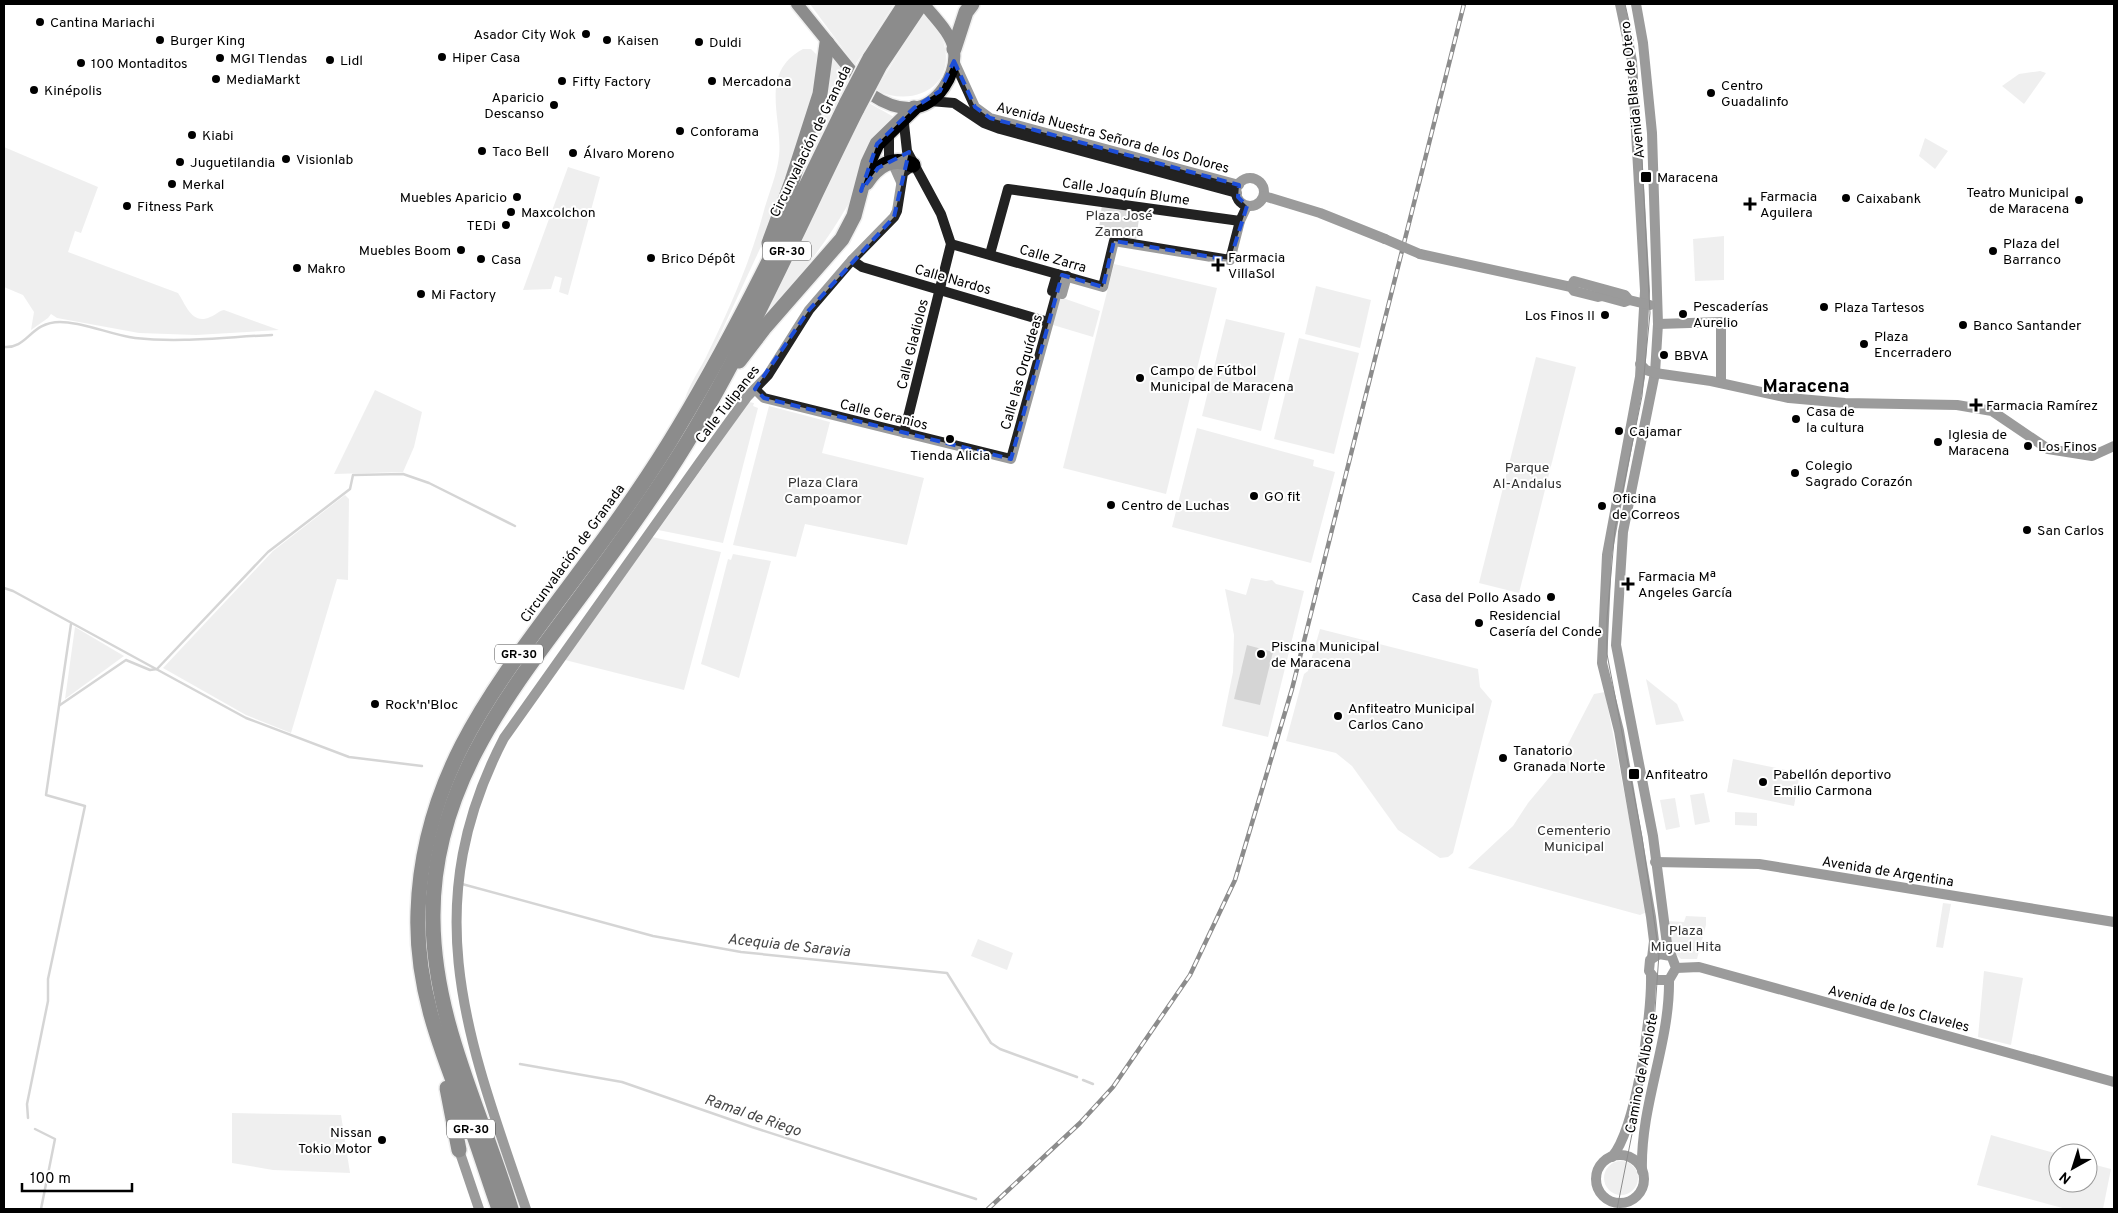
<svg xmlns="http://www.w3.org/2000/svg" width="2118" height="1213" viewBox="0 0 2118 1213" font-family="Overpass,sans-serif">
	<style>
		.green { fill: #dcdcdc }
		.water { fill: #a3a3a3 }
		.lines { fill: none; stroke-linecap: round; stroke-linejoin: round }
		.stream { stroke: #a3a3a3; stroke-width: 2.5 }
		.primary-casing { stroke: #dbdbdb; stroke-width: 15 }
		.highway-casing { stroke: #dbdbdb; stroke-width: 18 }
		.secondary { stroke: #222; stroke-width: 10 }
		.primary { stroke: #000; stroke-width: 12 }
		.highway { stroke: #000; stroke-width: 15 }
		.tram { stroke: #000; stroke-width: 1 }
		.rail-casing { stroke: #000; stroke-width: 4.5 }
		.rail { stroke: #fff; stroke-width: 2.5; stroke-dasharray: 8; stroke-linecap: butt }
		.highway-bridge-casing { stroke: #dbdbdb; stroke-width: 18; stroke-linecap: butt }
		.secondary-bridge { stroke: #222; stroke-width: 10 }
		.highway-bridge { stroke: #000; stroke-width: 15 }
		.marked { fill: none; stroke: #1d4ed8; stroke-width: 4; stroke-dasharray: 10 6; stroke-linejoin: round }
		.poi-dot { fill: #000; stroke: #fff; stroke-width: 2 }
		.labels { text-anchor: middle; stroke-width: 4; stroke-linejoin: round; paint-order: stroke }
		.shield { fill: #fff; stroke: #4c4c4c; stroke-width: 1 }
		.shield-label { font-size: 12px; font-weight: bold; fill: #000 }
		.poi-label { font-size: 14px; fill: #000; stroke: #fff; text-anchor: start }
		.street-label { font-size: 14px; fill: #000; stroke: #fff }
		.park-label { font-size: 14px; fill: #333; stroke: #fff }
		.water-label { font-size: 15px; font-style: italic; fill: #444; stroke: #fff }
		.district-label { font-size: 19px; font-weight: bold; fill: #000; stroke: #fff }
	</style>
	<rect width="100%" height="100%" fill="#fff"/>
	<g class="green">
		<polygon points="810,4 894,4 855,65"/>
		<path d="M923 13C931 22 941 31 944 44 956 88 911 108 876 90Z"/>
		<path d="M803 49H811L816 54 817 77 778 210 718 339 685 402C684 393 702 366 707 355 729 310 750 262 763 214 768 195 777 175 779 156 783 119 758 73 803 49Z"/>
		<polygon points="832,57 849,79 791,198 830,85"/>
		<polygon points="2040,71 2046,73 2024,104 2002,86 2019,74"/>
		<path d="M869 103 894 117C861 145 868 169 849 203 824 247 793 284 761 322Z"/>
		<polygon points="1925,138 1948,151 1935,169 1919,156"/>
		<path d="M4 147 98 187 81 233 75 231 68 252 178 293C185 303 192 326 210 317 216 315 218 311 224 310L279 330 196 335 139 333 57 318 51 314 48 318 31 330 34 312 23 295 4 287Z"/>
		<polygon points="568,167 600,177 568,295 559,292 562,278 555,276 551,289 523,290"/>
		<polygon points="1102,204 1140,210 1136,242 1098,237"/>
		<polygon points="1724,236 1724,280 1695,281 1693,239"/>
		<polygon points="1114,264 1217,288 1166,494 1063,468"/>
		<polygon points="1316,286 1371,300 1360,348 1305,334"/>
		<polygon points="1060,297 1100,311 1093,337 1053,325"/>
		<polygon points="1226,319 1285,333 1261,431 1202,416"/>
		<polygon points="1299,338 1359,353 1334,454 1274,439"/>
		<polygon points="1536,357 1576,367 1519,593 1479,583"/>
		<polygon points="375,390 422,412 414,447 403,472 334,474"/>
		<polygon points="749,402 754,403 753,406 758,408 723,543 658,530"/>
		<polygon points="769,406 830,422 822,453 924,478 907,545 805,524 796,557 733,545"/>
		<polygon points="1197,428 1314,460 1313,466 1335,472 1311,563 1172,527"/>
		<polygon points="345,495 349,499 348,580 337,579 291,733 246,715 163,668 273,551"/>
		<polygon points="652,537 721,552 684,690 565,660"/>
		<polygon points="733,554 771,561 739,678 701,664 728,559 731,560"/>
		<polygon points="1251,578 1266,581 1272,580 1276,584 1304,591 1268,737 1222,726 1233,672 1234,635 1225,589 1246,595"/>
		<polygon points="75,627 124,656 65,699"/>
		<polygon points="1320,629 1478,669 1480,687 1492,701 1453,853 1448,857 1440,858 1398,830 1352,766 1336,753 1286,741 1304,674 1308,671"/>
		<polygon points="1646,679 1677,704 1684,721 1656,725"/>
		<polygon points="1605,692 1647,912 1640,915 1468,868 1513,826 1528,803 1553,773 1594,694"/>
		<polygon points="1733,759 1800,773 1794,806 1727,792"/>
		<polygon points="1704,793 1710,822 1695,825 1690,795"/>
		<polygon points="1675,798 1680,827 1666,830 1660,800"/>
		<polygon points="1735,812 1757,813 1757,826 1735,825"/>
		<polygon points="1943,903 1951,904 1943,948 1936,947"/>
		<polygon points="1686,916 1706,917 1706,925 1697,959 1681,959 1671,950 1666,921 1684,922"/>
		<polygon points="978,939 1013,953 1007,970 971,956"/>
		<polygon points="1984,971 2023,978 2011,1045 1978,1037"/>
		<polygon points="232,1113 341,1115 350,1173 273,1170 232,1163"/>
		<polygon points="1991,1135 2058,1154 2058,1183 2088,1183 2088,1163 2111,1169 2103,1209 2066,1209 1977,1185"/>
		<circle cx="1621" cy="1178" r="17"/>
	</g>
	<polygon class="water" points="1247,645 1273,652 1260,705 1234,699"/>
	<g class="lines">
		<g class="stream">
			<path d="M4 347C28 349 30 322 60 322 84 322 111 335 135 338 180 343 226 337 272 335"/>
			<polyline points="4,588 13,591 246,718 349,757 422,766"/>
			<polyline points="60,705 126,660 150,670 157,669 268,552 350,489 353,475 403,474 429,483 515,526"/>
			<polyline points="462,884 653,936 741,952 947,973 991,1043 1000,1049 1077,1077"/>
			<polyline points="520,1064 622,1082 752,1127 976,1199"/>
			<polyline points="1083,1080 1093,1084"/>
			<polyline points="28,1118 27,1104 48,1001 48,979 85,806 46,795 71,624"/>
			<polyline points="35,1129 55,1139 41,1209"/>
		</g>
		<defs>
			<g id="primary">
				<polyline points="797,4 853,73"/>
				<path d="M872 95C884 103 898 109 912 108 938 106 957 74 954 50 952 35 936 19 927 8"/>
			</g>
			<g id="highway">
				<polyline points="954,49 966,12 972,4"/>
				<polyline points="870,58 905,4"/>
				<polyline points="880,65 921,4"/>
				<path d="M866 183C878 165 892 156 913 165"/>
				<polyline points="769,243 792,181 820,94 827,43"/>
				<polyline points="739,361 765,327 842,239 854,216 868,163 877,144 914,108"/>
				<polyline points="447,1088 459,1150"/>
				<path d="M499 1209C490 1184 482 1158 473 1133 445 1059 415 993 418 912 422 784 485 699 558 601 597 549 635 498 669 443 736 334 791 217 847 102"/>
				<path d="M511 1209C482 1112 434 1023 433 920 431 792 505 697 577 601 615 550 653 498 686 444 751 337 801 221 857 109"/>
			</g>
		</defs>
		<use href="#primary" class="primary-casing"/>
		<use href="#highway" class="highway-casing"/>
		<g class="secondary">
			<polyline points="1620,4 1632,61 1645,291 1640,377 1607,555 1602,663 1619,731 1651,917 1654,941 1652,958"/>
			<polyline points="1636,4 1643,43 1652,133 1658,324 1655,373 1623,532 1616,645 1653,836 1667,944 1676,968 1669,980 1656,980 1649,971 1650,960 1659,954 1671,956"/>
			<polyline points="954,61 975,107 990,118 1239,185"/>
			<polyline points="930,101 954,103 984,123 1000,129 1237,193"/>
			<polyline points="903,115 907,151 941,214 951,244 904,433"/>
			<polyline points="889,131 889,155 901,182"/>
			<circle cx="1250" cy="192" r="14"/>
			<polyline points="1264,196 1320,213 1385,239"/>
			<polyline points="951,244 1103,287 1114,241 1230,260 1240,221 1247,206"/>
			<polyline points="990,254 1008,189 1240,221"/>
			<polyline points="1420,254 1571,287 1574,291 1598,297 1602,296 1624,302 1629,300"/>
			<polyline points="852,260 862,267 1048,322"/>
			<polyline points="1057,274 1052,291 1062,294 1067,276"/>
			<polyline points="1571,287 1574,281 1625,295 1629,300 1650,305"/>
			<polyline points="1658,324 1721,322 1721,383"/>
			<polyline points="1640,364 1646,370 1655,373 1711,381 1789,398 1845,403 1957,405 1992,411 2048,449 2092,456 2114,446"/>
			<polyline points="755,389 764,398 1011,459 1057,292"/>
			<polyline points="1655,862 1759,864 2114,922"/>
			<polyline points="1676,968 1699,967 2114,1082"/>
			<polyline points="459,1150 479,1209"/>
			<circle cx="1620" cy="1179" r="24"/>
			<path d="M1612 1157C1636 1128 1652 1016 1651 976"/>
			<path d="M1642 1171C1640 1105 1670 1044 1669 980"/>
			<path d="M526 1209C468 1040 415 909 504 738L700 462 747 397 768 375 809 310 852 260 894 217 897 211 903 173 913 165"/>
		</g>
		<use href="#primary" class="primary"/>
		<use href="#highway" class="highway"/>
		<polyline class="tram" points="1617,1209 1654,1024 1659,954 1642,837 1607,654 1607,618 1615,529 1642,396 1650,313 1639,102 1633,39 1625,4"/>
		<defs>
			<polyline id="rail" points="988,1209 1080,1123 1113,1087 1190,975 1235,880 1292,689 1464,4"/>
		</defs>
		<use href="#rail" class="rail-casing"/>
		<use href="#rail" class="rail"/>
		<defs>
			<g id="highway-bridge">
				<polyline points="847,102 870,58"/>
				<polyline points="857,109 880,65"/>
			</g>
		</defs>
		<use href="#highway-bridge" class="highway-bridge-casing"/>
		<polyline class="secondary-bridge" points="1385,239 1420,254"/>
		<use href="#highway-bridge" class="highway-bridge"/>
	</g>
	<path d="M0 0H2118V1213H0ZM954 61 975 107 990 118 1239 185 1238 197 1247 206 1230 260 1114 241 1103 287 1062 275 1011 459 764 398 755 389 809 310 894 217 909 152 878 168 861 191 877 144 914 108 940 91Z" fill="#fff" fill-opacity=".55" fill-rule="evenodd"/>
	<path class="marked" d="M954 61 975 107 990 118 1239 185 1238 197 1247 206 1230 260 1114 241 1103 287 1062 275 1011 459 764 398 755 389 809 310 894 217 909 152 878 168 861 191 877 144 914 108 940 91Z"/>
	<g class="poi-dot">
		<circle cx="40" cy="22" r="5"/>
		<circle cx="586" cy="34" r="5"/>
		<circle cx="160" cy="40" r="5"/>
		<circle cx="607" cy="40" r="5"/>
		<circle cx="699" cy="42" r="5"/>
		<circle cx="442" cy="57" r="5"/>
		<circle cx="220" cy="58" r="5"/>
		<circle cx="330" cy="60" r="5"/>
		<circle cx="81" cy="63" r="5"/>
		<circle cx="216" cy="79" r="5"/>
		<circle cx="562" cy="81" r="5"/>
		<circle cx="712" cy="81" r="5"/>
		<circle cx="34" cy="90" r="5"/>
		<circle cx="1711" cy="93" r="5"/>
		<circle cx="554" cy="105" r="5"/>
		<circle cx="680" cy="131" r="5"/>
		<circle cx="192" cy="135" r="5"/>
		<circle cx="482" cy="151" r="5"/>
		<circle cx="573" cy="153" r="5"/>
		<circle cx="286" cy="159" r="5"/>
		<circle cx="180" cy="162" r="5"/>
		<rect x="1640" y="171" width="12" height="12" rx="2.5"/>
		<circle cx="172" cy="184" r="5"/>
		<circle cx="517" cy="197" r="5"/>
		<circle cx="1846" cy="198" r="5"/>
		<circle cx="2079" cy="200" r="5"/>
		<path d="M1747.5 196.5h5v5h5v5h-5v5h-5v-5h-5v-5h5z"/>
		<circle cx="127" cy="206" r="5"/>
		<circle cx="511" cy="212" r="5"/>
		<circle cx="506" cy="225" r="5"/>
		<circle cx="461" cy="250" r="5"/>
		<circle cx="1993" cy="251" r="5"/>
		<circle cx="651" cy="258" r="5"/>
		<circle cx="481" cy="259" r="5"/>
		<path d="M1215.5 257.5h5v5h5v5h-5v5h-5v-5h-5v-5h5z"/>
		<circle cx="297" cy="268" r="5"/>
		<circle cx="421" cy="294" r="5"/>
		<circle cx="1824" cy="307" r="5"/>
		<circle cx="1683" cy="314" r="5"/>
		<circle cx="1605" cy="315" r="5"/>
		<circle cx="1963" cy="325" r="5"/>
		<circle cx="1864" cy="344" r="5"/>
		<circle cx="1664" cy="355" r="5"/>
		<circle cx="1140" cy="378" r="5"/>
		<path d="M1973.5 397.5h5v5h5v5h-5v5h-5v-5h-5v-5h5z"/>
		<circle cx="1796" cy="419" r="5"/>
		<circle cx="1619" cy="431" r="5"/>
		<circle cx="950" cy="439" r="5"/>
		<circle cx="1938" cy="442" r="5"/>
		<circle cx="2028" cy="446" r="5"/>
		<circle cx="1795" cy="473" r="5"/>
		<circle cx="1254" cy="496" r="5"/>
		<circle cx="1111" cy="505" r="5"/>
		<circle cx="1602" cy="506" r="5"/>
		<circle cx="2027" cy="530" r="5"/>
		<path d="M1625.5 576.5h5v5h5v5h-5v5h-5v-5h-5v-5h5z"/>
		<circle cx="1551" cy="597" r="5"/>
		<circle cx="1479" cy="623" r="5"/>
		<circle cx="1261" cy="654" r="5"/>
		<circle cx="375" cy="704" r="5"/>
		<circle cx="1338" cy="716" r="5"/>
		<circle cx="1503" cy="758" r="5"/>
		<rect x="1628" y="768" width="12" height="12" rx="2.5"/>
		<circle cx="1763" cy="782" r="5"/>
		<circle cx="382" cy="1140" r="5"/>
	</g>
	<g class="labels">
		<g class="shield">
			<rect x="763" y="241.5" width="48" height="19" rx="4"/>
			<rect x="495" y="644.5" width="48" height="19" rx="4"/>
			<rect x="447" y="1119.5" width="48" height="19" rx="4"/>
		</g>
		<g class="shield-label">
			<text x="787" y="255">GR-30</text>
			<text x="519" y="658">GR-30</text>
			<text x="471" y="1133">GR-30</text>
		</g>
		<g class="poi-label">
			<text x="50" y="27">Cantina Mariachi</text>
			<text x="576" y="39" text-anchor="end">Asador City Wok</text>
			<text x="170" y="45">Burger King</text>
			<text x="617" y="45">Kaisen</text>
			<text x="709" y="47">Duldi</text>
			<text x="452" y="62">Hiper Casa</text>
			<text x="230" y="63">MGI TIendas</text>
			<text x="340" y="65">Lidl</text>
			<text x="91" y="68">100 Montaditos</text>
			<text x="226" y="84">MediaMarkt</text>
			<text x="572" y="86">Fifty Factory</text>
			<text x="722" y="86">Mercadona</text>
			<text x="1721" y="90">Centro<tspan x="1721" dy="16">Guadalinfo</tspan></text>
			<text x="44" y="95">Kinépolis</text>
			<text x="544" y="102" text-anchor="end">Aparicio<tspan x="544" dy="16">Descanso</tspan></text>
			<text x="690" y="136">Conforama</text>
			<text x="202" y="140">Kiabi</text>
			<text x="492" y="156">Taco Bell</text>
			<text x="583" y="158">Álvaro Moreno</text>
			<text x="296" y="164">Visionlab</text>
			<text x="190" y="167">Juguetilandia</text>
			<text x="1657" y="182">Maracena</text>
			<text x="182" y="189">Merkal</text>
			<text x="2069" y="197" text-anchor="end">Teatro Municipal<tspan x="2069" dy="16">de Maracena</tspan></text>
			<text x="1760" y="201">Farmacia<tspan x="1760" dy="16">Aguilera</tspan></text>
			<text x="507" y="202" text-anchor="end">Muebles Aparicio</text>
			<text x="1856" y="203">Caixabank</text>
			<text x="137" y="211">Fitness Park</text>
			<text x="521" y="217">Maxcolchon</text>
			<text x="496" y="230" text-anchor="end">TEDi</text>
			<text x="2003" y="248">Plaza del<tspan x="2003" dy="16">Barranco</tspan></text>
			<text x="451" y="255" text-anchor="end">Muebles Boom</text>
			<text x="1228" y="262">Farmacia<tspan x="1228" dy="16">VillaSol</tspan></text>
			<text x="661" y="263">Brico Dépôt</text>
			<text x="491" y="264">Casa</text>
			<text x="307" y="273">Makro</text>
			<text x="431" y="299">Mi Factory</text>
			<text x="1693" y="311">Pescaderías<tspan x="1693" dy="16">Aurelio</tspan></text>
			<text x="1834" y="312">Plaza Tartesos</text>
			<text x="1595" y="320" text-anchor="end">Los Finos II</text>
			<text x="1973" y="330">Banco Santander</text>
			<text x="1874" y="341">Plaza<tspan x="1874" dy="16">Encerradero</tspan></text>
			<text x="1674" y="360">BBVA</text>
			<text x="1150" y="375">Campo de Fútbol<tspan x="1150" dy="16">Municipal de Maracena</tspan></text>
			<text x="1986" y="410">Farmacia Ramírez</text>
			<text x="1806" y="416">Casa de<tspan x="1806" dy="16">la cultura</tspan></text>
			<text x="1629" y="436">Cajamar</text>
			<text x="1948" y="439">Iglesia de<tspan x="1948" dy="16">Maracena</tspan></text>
			<text x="2038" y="451">Los Finos</text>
			<text x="950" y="460" text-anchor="middle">Tienda Alicia</text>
			<text x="1805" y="470">Colegio<tspan x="1805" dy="16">Sagrado Corazón</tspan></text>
			<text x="1264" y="501">GO fit</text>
			<text x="1612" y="503">Oficina<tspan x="1612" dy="16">de Correos</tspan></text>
			<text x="1121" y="510">Centro de Luchas</text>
			<text x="2037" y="535">San Carlos</text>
			<text x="1638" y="581">Farmacia Mª<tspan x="1638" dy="16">Angeles García</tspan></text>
			<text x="1541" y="602" text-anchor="end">Casa del Pollo Asado</text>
			<text x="1489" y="620">Residencial<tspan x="1489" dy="16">Casería del Conde</tspan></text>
			<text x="1271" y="651">Piscina Municipal<tspan x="1271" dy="16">de Maracena</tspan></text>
			<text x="385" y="709">Rock'n'Bloc</text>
			<text x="1348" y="713">Anfiteatro Municipal<tspan x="1348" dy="16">Carlos Cano</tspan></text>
			<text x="1513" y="755">Tanatorio<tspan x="1513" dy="16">Granada Norte</tspan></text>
			<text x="1645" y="779">Anfiteatro</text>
			<text x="1773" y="779">Pabellón deportivo<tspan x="1773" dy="16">Emilio Carmona</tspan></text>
			<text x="372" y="1137" text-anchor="end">Nissan<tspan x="372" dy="16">Tokio Motor</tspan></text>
		</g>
		<g class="street-label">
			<text transform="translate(1632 90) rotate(-96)" y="5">Avenida Blas de Otero</text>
			<text transform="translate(1113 137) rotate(15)" y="5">Avenida Nuestra Señora de los Dolores</text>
			<text transform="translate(810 141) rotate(-64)" y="5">Circunvalación de Granada</text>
			<text transform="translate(1126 191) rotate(8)" y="5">Calle Joaquín Blume</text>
			<text transform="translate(1053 258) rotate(16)" y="5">Calle Zarra</text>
			<text transform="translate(953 279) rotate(16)" y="5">Calle Nardos</text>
			<text transform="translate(912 344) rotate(-76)" y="5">Calle Gladiolos</text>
			<text transform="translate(1021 372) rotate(-74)" y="5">Calle las Orquídeas</text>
			<text transform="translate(727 404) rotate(-52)" y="5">Calle Tulipanes</text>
			<text transform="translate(884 414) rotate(14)" y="5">Calle Geranios</text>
			<text transform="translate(572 553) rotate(-54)" y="5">Circunvalación de Granada</text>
			<text transform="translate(1888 871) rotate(9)" y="5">Avenida de Argentina</text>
			<text transform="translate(1899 1008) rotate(15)" y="5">Avenida de los Claveles</text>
			<text transform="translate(1641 1073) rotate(-79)" y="5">Camino de Albolote</text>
		</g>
		<g class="park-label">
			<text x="1119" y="220">Plaza José<tspan x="1119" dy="16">Zamora</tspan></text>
			<text x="1527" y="472">Parque<tspan x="1527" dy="16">Al-Andalus</tspan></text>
			<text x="823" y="487">Plaza Clara<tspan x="823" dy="16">Campoamor</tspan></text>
			<text x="1574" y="835">Cementerio<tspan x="1574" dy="16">Municipal</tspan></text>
			<text x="1686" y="935">Plaza<tspan x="1686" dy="16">Miguel Hita</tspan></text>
		</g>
		<g class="water-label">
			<text transform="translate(789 945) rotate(6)" y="5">Acequia de Saravia</text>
			<text transform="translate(753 1115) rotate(19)" y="5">Ramal de Riego</text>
		</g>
		<g class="district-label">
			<text x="1806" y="392">Maracena</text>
		</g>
	</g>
	<rect width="2118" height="1213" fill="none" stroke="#000000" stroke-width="10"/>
	<g transform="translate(2073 1168) rotate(219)"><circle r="24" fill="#ffffff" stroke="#999999"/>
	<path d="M0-4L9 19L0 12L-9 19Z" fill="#000000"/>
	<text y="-8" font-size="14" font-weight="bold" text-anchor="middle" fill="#000000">N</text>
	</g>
	<path d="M22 1183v8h110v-8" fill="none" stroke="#000000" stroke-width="2.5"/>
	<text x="30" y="1183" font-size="15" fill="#000000" stroke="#ffffff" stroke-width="4" paint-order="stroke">100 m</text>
</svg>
